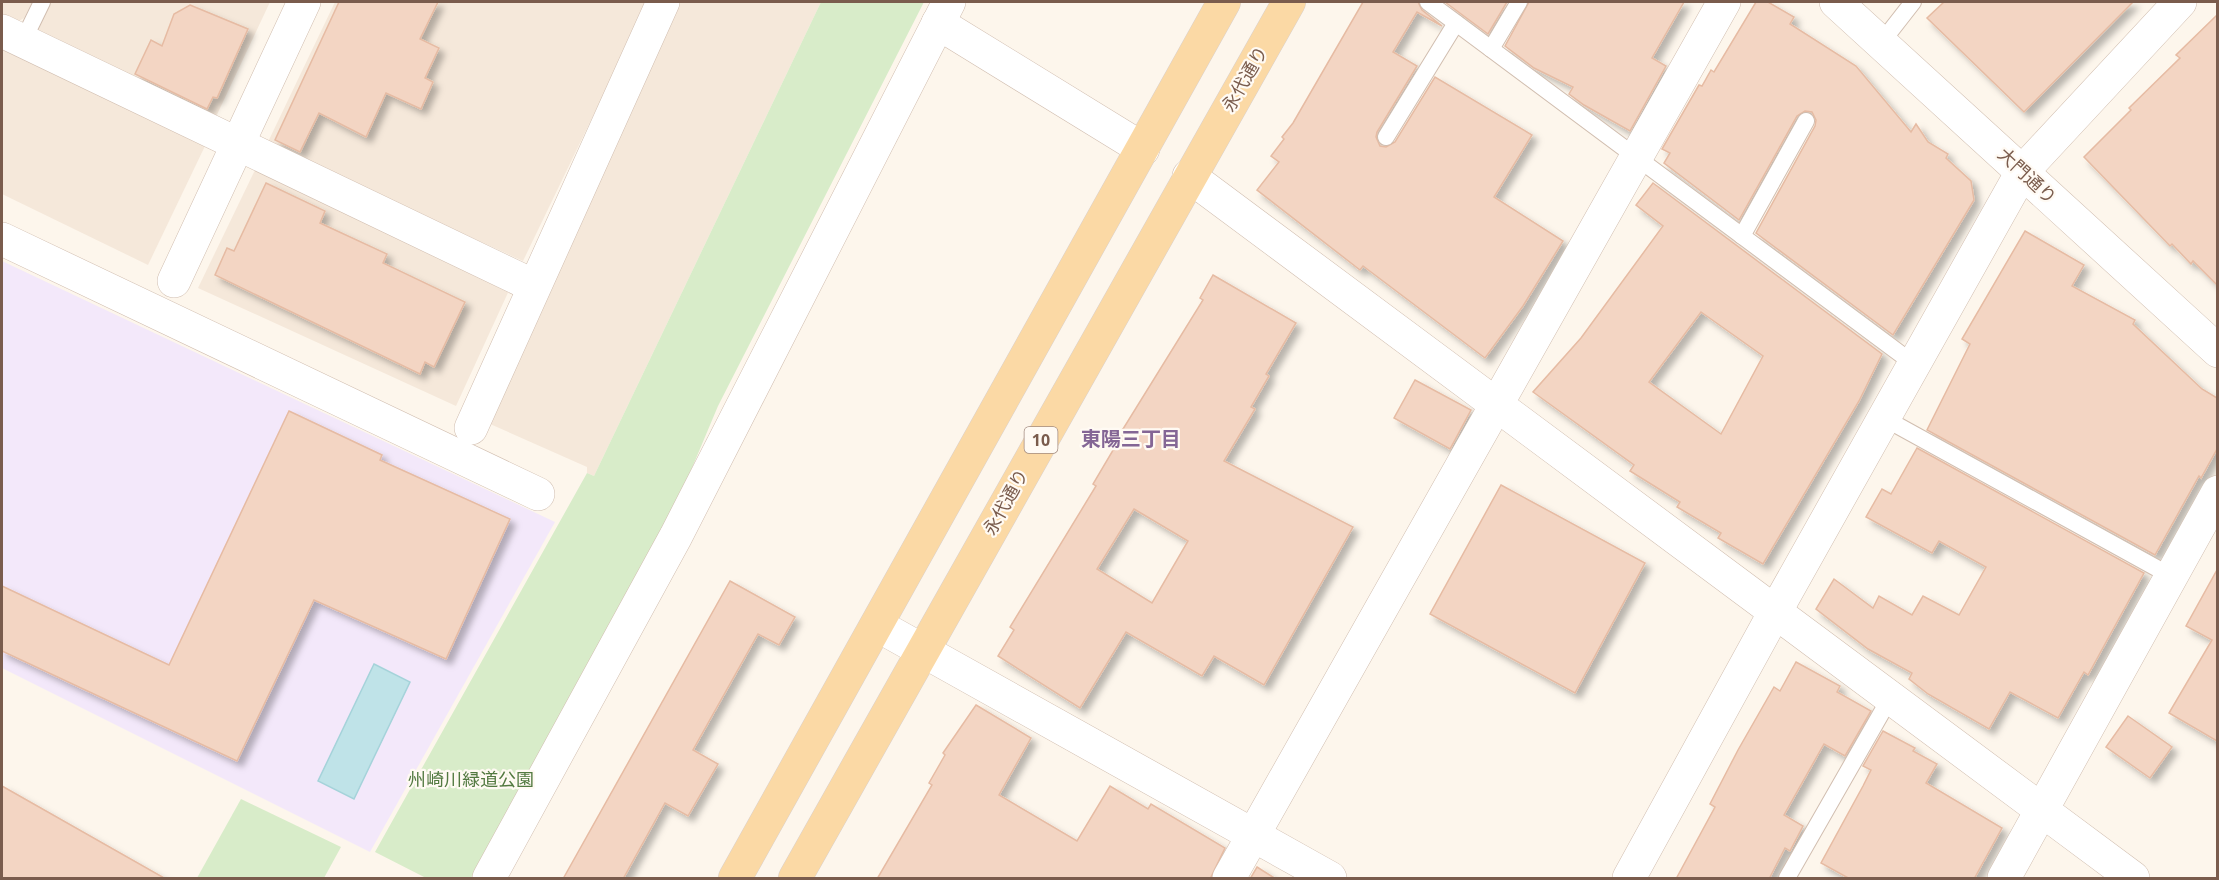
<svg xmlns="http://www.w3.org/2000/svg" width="2219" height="880" viewBox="0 0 2219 880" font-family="'Noto Sans','Noto Sans JP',sans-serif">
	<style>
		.residential { fill: #f5e8da }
		.education { fill: #f3e8fa }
		.green { fill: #d8ecc9 }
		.water { fill: #bfe3e8; stroke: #a5d3da; stroke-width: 1.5 }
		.building { fill: #f3d5c3; stroke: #e6bba3; stroke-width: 1.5; fill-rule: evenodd; filter: url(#shadow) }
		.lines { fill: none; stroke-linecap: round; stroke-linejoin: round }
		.service-casing { stroke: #d1beb0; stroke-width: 18 }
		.minor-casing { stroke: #d1beb0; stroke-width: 34 }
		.tertiary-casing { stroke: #d1beb0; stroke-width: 34 }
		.primary-casing { stroke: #dad1cd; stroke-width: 34 }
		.service { stroke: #fff; stroke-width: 16 }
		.minor { stroke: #fff; stroke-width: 33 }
		.tertiary { stroke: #fff; stroke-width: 33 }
		.primary { stroke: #fbd9a5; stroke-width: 33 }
		.labels { text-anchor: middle; stroke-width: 4.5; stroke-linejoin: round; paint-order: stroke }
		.shield { fill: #fffaf3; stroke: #a28b7f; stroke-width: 1.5 }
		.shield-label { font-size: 16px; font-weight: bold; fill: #7a5c4d }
		.street-label { font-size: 18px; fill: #7a5c4d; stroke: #fffaf3 }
		.park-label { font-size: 18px; fill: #537a41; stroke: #fffaf3 }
		.neighbourhood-label { font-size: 20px; font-weight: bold; fill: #846695; stroke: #fffaf3 }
	</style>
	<defs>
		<filter id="shadow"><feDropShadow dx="5.5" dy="5.5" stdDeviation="3" flood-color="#0004"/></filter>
	</defs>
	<rect width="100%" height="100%" fill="#fdf6ec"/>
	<g class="residential">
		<polygon points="2,2 32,2 24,18 14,24 2,18"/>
		<polygon points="51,2 270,2 214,121 34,33"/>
		<polygon points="335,2 648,2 523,261 267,144"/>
		<polygon points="675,2 821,2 594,476 587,473 587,467 481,420"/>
		<polygon points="2,47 205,146 148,265 2,194"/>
		<polygon points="255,170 511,286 456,406 198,288"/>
	</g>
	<polygon class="education" points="2,261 555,522 370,852 2,668"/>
	<g class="green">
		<polygon points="821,2 924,2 718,406 668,525 471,878 426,878 375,852 587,473 594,476"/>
		<polygon points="241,799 341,847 324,878 197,878"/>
	</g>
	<polygon class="water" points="374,664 410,682 354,799 318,781"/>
	<g class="building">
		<polygon points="339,2 438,2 420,39 439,48 425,78 433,82 421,109 386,93 366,137 319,113 300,152 275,140"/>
		<polygon points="1363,2 1418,2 1422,10 1442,26 1417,12 1393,52 1417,66 1377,132 1376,137 1380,146 1386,147 1395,142 1435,77 1532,135 1494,197 1563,241 1523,306 1485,358 1363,266 1360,270 1257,190 1279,162 1271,156 1284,139 1282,137 1293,123"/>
		<polygon points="1445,2 1507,2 1488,34"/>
		<polygon points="1529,2 1684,2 1652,58 1666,66 1630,131 1584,105 1569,94 1573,87 1534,68 1505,46"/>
		<polygon points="1756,2 1768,2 1794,17 1790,24 1856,66 1911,132 1916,124 1928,142 1948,154 1946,158 1971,181 1974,200 1893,335 1756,233 1815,126 1816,120 1812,112 1805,111 1797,116 1739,220 1664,163 1670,153 1662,149 1699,85 1702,86 1711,70 1714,72"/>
		<polygon points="1944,2 2133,2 2024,112 1927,18"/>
		<polygon points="190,5 248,29 217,98 213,97 207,109 135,74 151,40 162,46 174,14"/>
		<polygon points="2217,15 2217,285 2193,261 2191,264 2172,244 2170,246 2084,157 2131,110 2129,108 2180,58 2176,55"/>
		<polygon points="266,183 325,211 320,223 387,254 383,263 465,302 434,367 425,362 420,374 215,275 227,248 234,251"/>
		<path d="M1653 183 1882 354 1859 401 1763 564 1718 538 1721 533 1677 507 1680 502 1630 471 1634 465 1533 392 1581 338 1663 226 1636 205ZM1701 312 1763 356 1721 434 1649 382Z"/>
		<polygon points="2025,231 2084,265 2072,286 2135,320 2133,324 2202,389 2217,398 2217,449 2201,478 2199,476 2155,555 1927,430 1970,344 1962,339"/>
		<path d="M1213 275 1296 323 1266 374 1269 376 1251 407 1255 409 1224 461 1353 527 1264 685 1214 656 1202 676 1126 632 1080 708 998 656 1014 630 1010 627 1096 486 1093 484 1125 430 1123 429 1203 300 1200 298ZM1134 509 1188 541 1152 603 1097 569Z"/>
		<polygon points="1415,380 1471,410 1450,449 1394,418"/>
		<polygon points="289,411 382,455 380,460 510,519 446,659 314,600 237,761 2,651 2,586 169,665"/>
		<polygon points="1917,448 2144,573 2088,675 2084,672 2058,718 2010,692 1989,729 1928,694 1909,679 1912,673 1868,649 1816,609 1834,579 1873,608 1879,596 1912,615 1923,596 1959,615 1986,567 1939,541 1932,553 1866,517 1882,489 1891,494"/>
		<polygon points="1501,485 1645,563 1575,693 1430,614"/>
		<polygon points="2217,570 2217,741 2169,713 2212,640 2186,626"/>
		<polygon points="730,581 795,617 779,645 758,634 693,750 718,764 688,816 665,803 623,879 563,879"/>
		<polygon points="1796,662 1840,686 1837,692 1871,711 1845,756 1824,744 1784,815 1803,826 1790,851 1785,848 1769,879 1676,879 1715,807 1710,804 1738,750 1774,687 1780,691"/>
		<polygon points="976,705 1031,738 999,795 1077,841 1110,786 1148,809 1151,804 1225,848 1210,879 877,879 932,785 929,783 945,755 943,753"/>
		<polygon points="2128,716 2172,747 2150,778 2106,747"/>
		<polygon points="1883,731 1915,748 1913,751 1937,764 1926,783 2002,828 1974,879 1850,879 1821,863 1863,786 1871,770 1863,766"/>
		<polygon points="2,786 166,879 2,879"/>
		<polygon points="1257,867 1276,879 1250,879"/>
	</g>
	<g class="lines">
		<defs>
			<g id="service">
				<polyline points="1428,2 1914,364"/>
				<polyline points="23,41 42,2"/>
				<polyline points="1881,43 1913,2"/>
				<polyline points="1491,49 1519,2"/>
				<polyline points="1386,137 1456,23"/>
				<polyline points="1742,236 1806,121"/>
				<polyline points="1884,418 2171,576"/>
				<polyline points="1787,878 1890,698"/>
			</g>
			<g id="minor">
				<polyline points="938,23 1143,149"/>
				<polyline points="2,31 534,286"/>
				<polyline points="1189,176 2133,878"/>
				<polyline points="2,239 538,494"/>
				<polyline points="174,281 304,2"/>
				<polyline points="471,428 663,2"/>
				<polyline points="877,625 1330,878"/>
				<polyline points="489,878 676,536 949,2"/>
				<polyline points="1229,878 1724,2"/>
				<polyline points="1629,878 1775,612 2022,172 2180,2"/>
				<polyline points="2004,878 2218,492"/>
			</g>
			<polyline id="tertiary" points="1836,2 2218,351"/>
			<g id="primary">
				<polyline points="735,878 1224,2"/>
				<polyline points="795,878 1289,2"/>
			</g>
		</defs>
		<use href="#service" class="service-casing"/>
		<use href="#minor" class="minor-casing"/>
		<use href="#tertiary" class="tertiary-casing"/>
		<use href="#primary" class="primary-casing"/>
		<use href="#service" class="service"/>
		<use href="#minor" class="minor"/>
		<use href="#tertiary" class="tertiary"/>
		<use href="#primary" class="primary"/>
	</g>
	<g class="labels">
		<rect class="shield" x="1024.5" y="427" width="33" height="26" rx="4.5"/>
		<g class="shield-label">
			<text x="1041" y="446">10</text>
		</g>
		<g class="street-label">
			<text transform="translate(1245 79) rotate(-60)" y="6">永代通り</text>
			<text transform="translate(2027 176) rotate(43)" y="6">大門通り</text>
			<text transform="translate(1006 502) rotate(-61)" y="6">永代通り</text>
		</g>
		<g class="park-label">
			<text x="471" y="786">州崎川緑道公園</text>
		</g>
		<g class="neighbourhood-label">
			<text x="1131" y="446">東陽三丁目</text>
		</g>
	</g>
	<rect width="2219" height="880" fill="none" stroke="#7a5c4d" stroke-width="6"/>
</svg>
